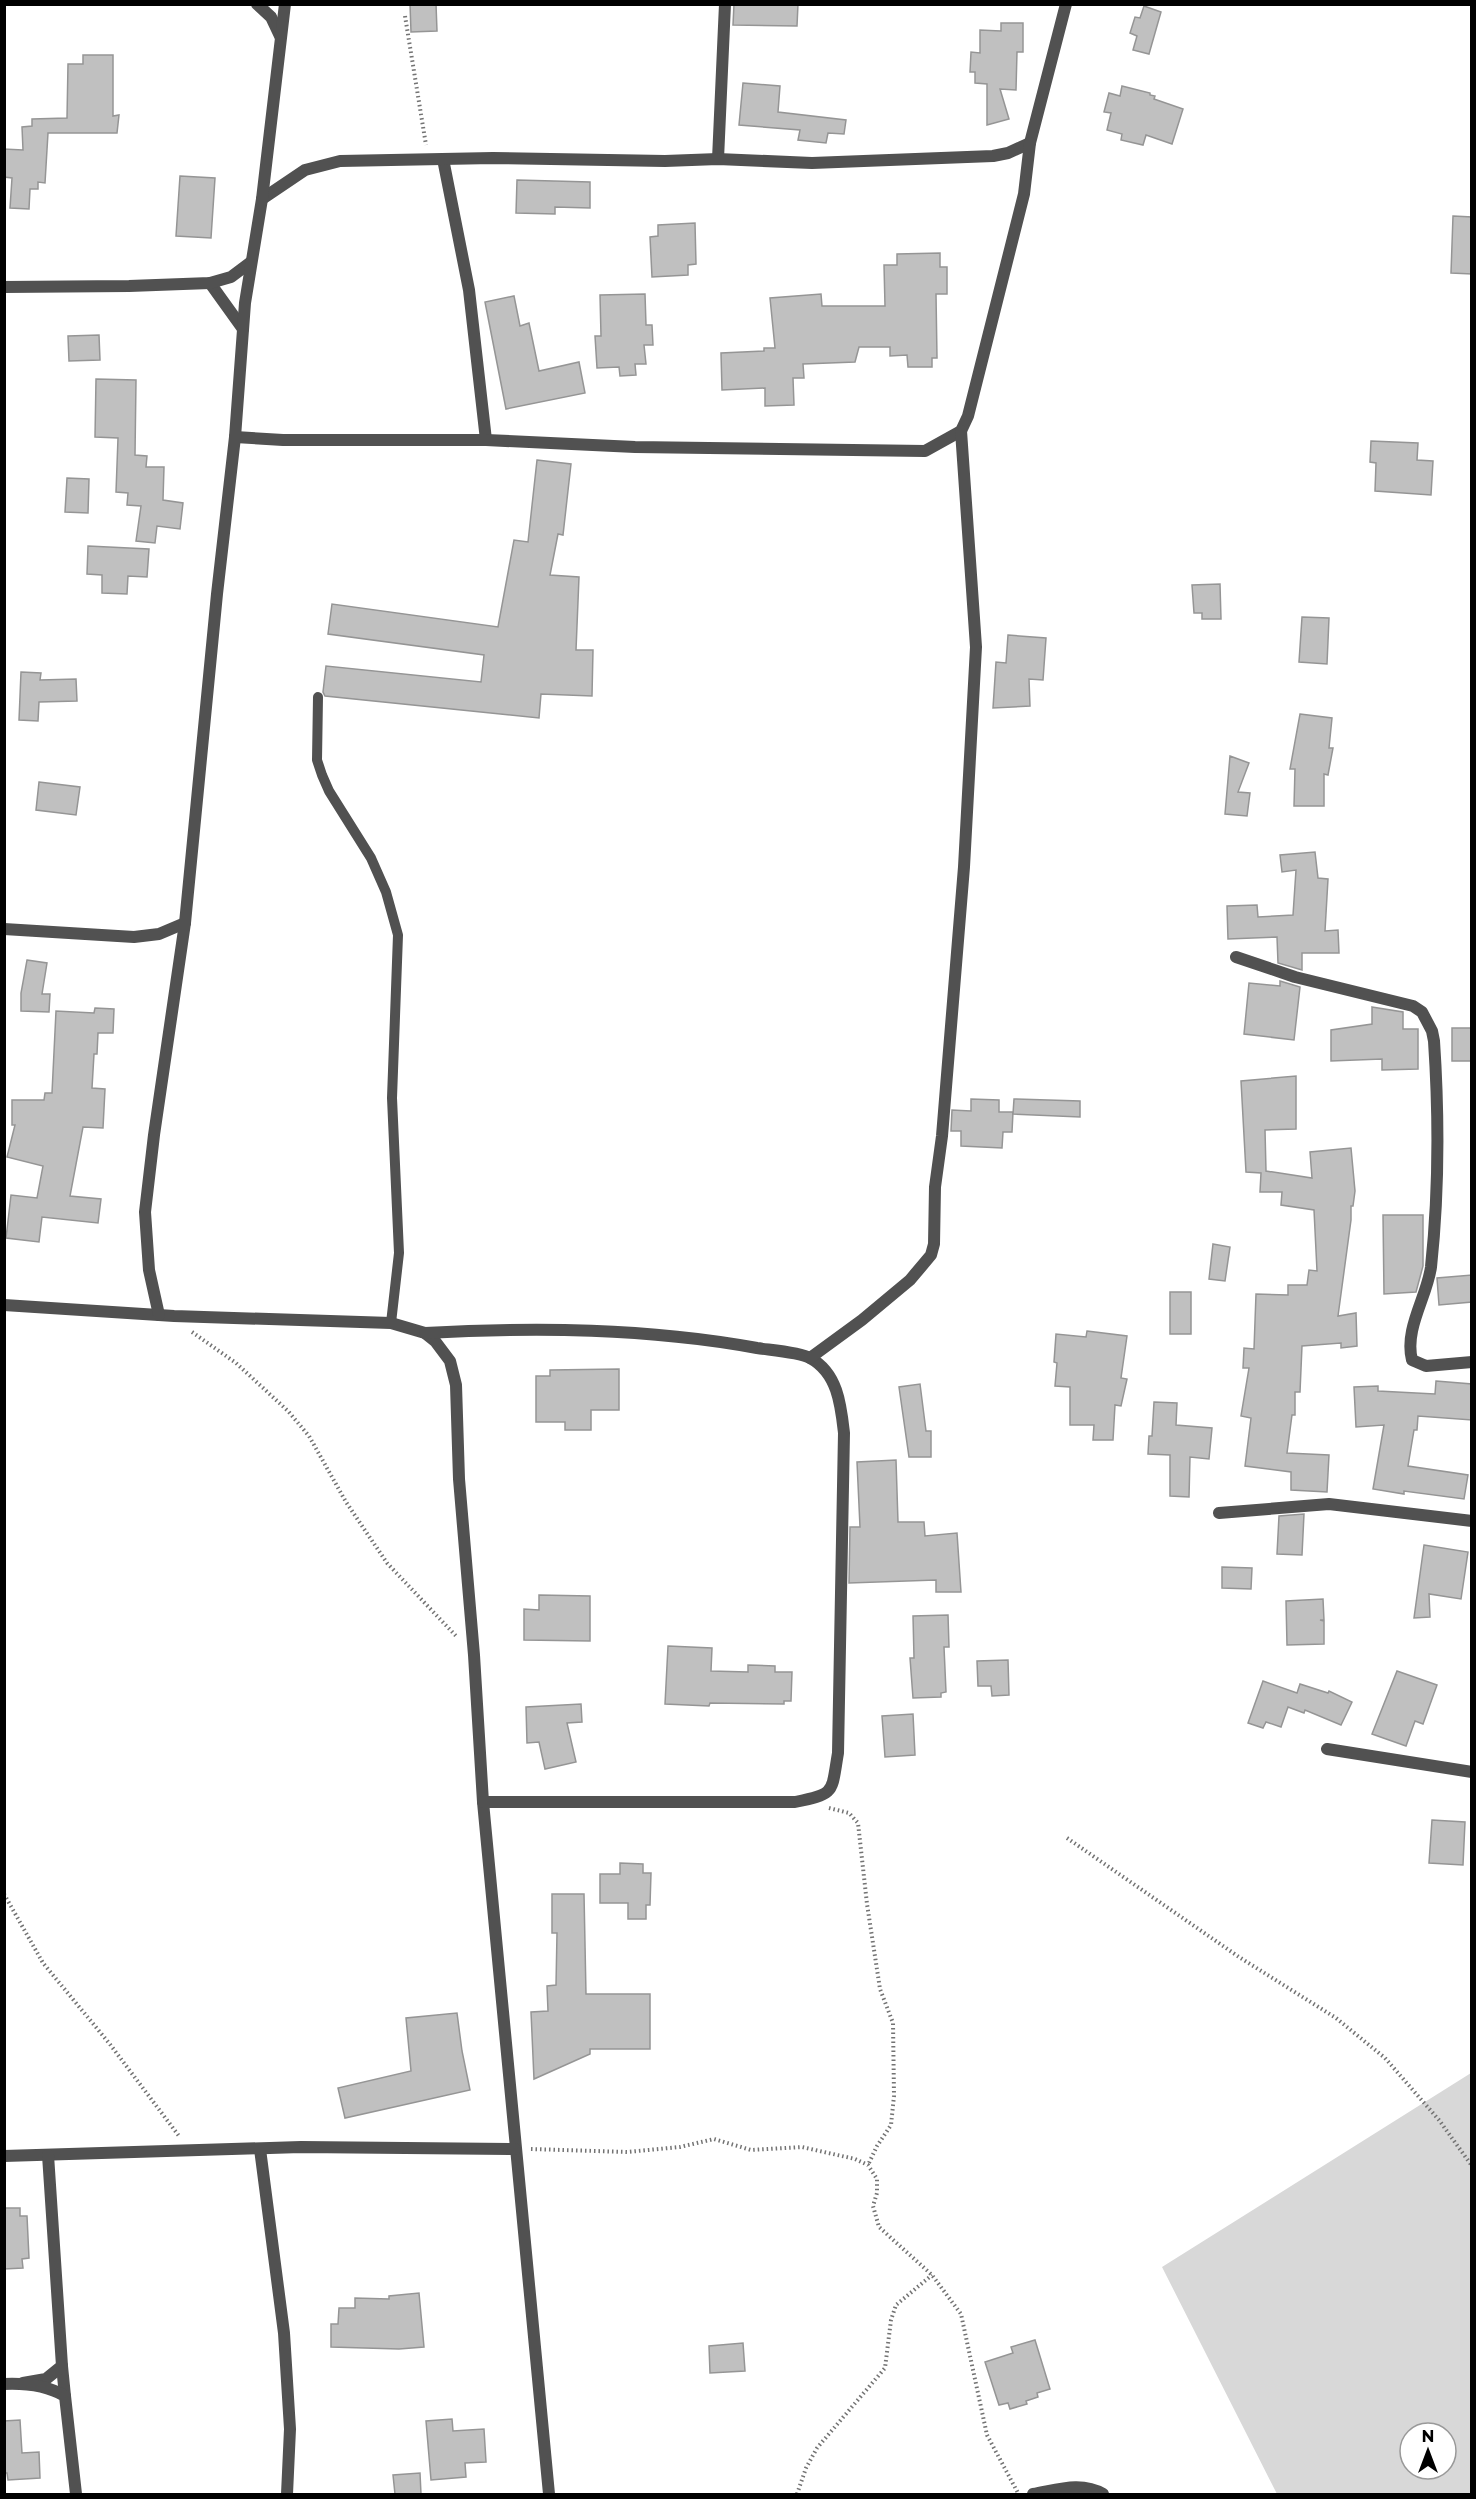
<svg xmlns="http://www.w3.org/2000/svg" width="1476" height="2499" viewBox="0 0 1476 2499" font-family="Montserrat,sans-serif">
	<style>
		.green { fill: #d8d8d8; fill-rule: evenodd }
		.building { fill: #c0c0c0; stroke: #959595; stroke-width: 1.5 }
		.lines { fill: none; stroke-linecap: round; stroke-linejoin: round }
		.path { stroke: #737373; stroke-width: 4; stroke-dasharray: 1.5 3; stroke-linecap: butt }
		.lane { stroke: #515151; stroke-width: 10 }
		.street { stroke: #515151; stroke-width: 12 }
	</style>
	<rect width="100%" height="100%" fill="#fff"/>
	<path class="green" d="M1471 2073V2494H1277L1162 2267ZM1410 2433H1446V2469H1410Z"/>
	<g class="building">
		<polygon points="410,4 436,4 437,31 411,32"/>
		<polygon points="734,4 798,4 797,26 733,25"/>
		<polygon points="1144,6 1161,12 1149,54 1133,50 1137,36 1130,33 1135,17 1140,18"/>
		<polygon points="1001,23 1023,23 1023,52 1017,52 1016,90 1000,89 1009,119 987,125 987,84 975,83 975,72 970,72 971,52 980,53 980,30 1001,31"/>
		<polygon points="83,55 113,55 113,116 119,115 117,133 48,133 45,183 38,182 38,189 30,189 29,209 10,208 12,178 4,177 4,149 23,150 22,127 32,126 32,119 67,118 68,64 83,64"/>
		<polygon points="743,83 780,86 778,112 846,120 844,134 828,133 826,143 798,140 800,130 739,125"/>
		<polygon points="1122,86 1150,93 1150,95 1155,96 1154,99 1183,109 1172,144 1146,135 1143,145 1121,140 1122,134 1107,130 1111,113 1104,112 1109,93 1120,96"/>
		<polygon points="180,176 215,178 211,238 176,236"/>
		<polygon points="517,180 590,182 590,208 555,207 555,214 516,213"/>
		<polygon points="1453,216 1472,217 1472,274 1451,273"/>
		<polygon points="695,223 696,264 688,265 688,275 652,277 650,237 658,236 658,225"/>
		<polygon points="940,253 940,267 947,267 947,294 936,294 937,358 932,358 932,367 908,367 907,355 890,356 890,347 859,347 855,362 803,364 804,378 793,378 794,405 765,406 765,388 722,390 721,353 764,351 764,348 775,348 770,298 821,294 822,306 885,306 884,265 897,265 897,254"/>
		<polygon points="645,294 646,325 652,325 653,345 644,345 646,364 635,364 636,375 620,376 619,367 597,368 595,336 601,336 600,295"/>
		<polygon points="514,296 520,326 529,323 539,371 579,362 585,393 506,409 485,302"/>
		<polygon points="99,335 100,360 69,361 68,336"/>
		<polygon points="96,379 136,380 135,455 147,456 146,467 164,467 163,500 183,503 180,529 157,526 155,543 136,541 141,506 127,505 128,493 116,492 118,438 95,437"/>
		<polygon points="1371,441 1418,443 1417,460 1433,461 1431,495 1375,491 1376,463 1370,462"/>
		<polygon points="537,460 571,464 563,535 558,534 550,575 579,577 576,650 593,650 592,696 541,694 539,718 325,696 323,692 326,666 481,682 484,655 328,634 332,604 498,627 514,540 528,542"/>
		<polygon points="67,478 89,479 88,513 65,512"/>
		<polygon points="88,546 149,549 147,577 128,576 127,594 102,593 102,575 87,574"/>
		<polygon points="1220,584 1221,619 1202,619 1202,613 1194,613 1192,585"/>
		<polygon points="1302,617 1329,618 1327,664 1299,662"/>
		<polygon points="1008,635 1046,638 1043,680 1029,679 1030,706 993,708 996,662 1006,663"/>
		<polygon points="21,672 41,673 40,680 76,679 77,701 39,702 38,721 19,720"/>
		<polygon points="1300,714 1332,718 1329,748 1333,748 1328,775 1324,774 1324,806 1294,806 1295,769 1290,769"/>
		<polygon points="1230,756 1249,763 1238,792 1250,793 1247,816 1225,814"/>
		<polygon points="39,782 80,787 76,815 36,810"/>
		<polygon points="1315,852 1318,878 1328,879 1325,931 1338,930 1339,953 1302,953 1302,970 1278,963 1277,937 1228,939 1227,906 1257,905 1258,917 1293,915 1296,870 1282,872 1280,855"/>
		<polygon points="27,960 47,963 42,994 50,994 49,1012 21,1011 21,993"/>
		<polygon points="1280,981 1300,987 1294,1040 1244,1034 1249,983 1280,986"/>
		<polygon points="1372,1007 1403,1012 1403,1029 1418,1029 1418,1069 1382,1070 1382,1059 1331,1061 1331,1030 1372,1024"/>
		<polygon points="95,1008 114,1009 113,1033 98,1033 97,1054 94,1054 92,1088 105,1089 103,1128 83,1127 70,1196 101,1199 98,1223 42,1217 39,1242 6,1238 11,1195 37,1198 43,1166 7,1157 15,1125 12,1125 12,1100 44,1100 45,1093 52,1093 56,1011 94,1013"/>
		<rect x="1452" y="1028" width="20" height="33"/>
		<polygon points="1296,1076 1296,1129 1265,1130 1266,1171 1312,1178 1310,1152 1351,1148 1355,1191 1353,1206 1351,1206 1351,1220 1338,1316 1356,1313 1357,1346 1341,1348 1341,1343 1302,1346 1300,1392 1295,1392 1295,1415 1292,1415 1287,1453 1329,1455 1327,1492 1291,1490 1291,1472 1245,1466 1251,1418 1241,1416 1249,1368 1243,1368 1244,1348 1254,1349 1256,1294 1288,1295 1288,1285 1307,1285 1309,1270 1317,1271 1314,1210 1281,1205 1282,1192 1260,1192 1261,1173 1246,1172 1241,1081"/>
		<polygon points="971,1099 999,1100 999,1112 1013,1112 1012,1132 1003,1132 1002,1148 961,1146 961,1131 951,1131 952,1110 971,1111"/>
		<polygon points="1014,1099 1080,1101 1080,1117 1013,1114"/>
		<polygon points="1383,1215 1423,1215 1423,1266 1416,1292 1384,1294"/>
		<polygon points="1213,1244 1230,1247 1225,1281 1209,1279"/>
		<polygon points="1472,1275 1472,1302 1439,1305 1437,1278"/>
		<rect x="1170" y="1292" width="21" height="42"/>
		<polygon points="1087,1331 1127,1336 1121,1378 1127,1379 1121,1406 1115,1405 1113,1440 1093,1440 1094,1425 1070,1425 1070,1387 1055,1386 1057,1363 1054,1362 1056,1334 1086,1337"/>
		<polygon points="619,1369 619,1410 591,1410 591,1430 565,1430 565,1422 536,1422 536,1376 550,1376 550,1370"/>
		<polygon points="1436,1381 1472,1384 1472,1420 1418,1416 1417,1430 1414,1430 1408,1466 1468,1475 1464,1499 1404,1491 1404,1494 1373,1489 1384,1425 1356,1427 1354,1387 1378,1386 1378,1391 1435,1394"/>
		<polygon points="920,1384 926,1431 931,1431 931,1457 909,1457 899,1387"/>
		<polygon points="1154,1402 1177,1403 1176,1425 1212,1428 1209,1459 1190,1457 1189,1497 1170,1496 1170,1455 1148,1454 1149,1436 1152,1436"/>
		<polygon points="896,1460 898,1522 924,1522 925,1536 957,1533 961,1592 936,1592 936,1580 849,1583 850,1527 860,1527 857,1462"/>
		<polygon points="1304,1514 1302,1555 1277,1554 1279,1516"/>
		<polygon points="1424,1545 1468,1552 1461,1599 1429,1594 1430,1617 1414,1618"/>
		<polygon points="1222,1567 1252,1568 1251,1589 1222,1588"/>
		<polygon points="539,1595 590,1596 590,1641 524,1640 524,1609 539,1610"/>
		<polygon points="1323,1599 1324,1620 1320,1620 1324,1621 1324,1644 1287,1645 1286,1601"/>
		<polygon points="948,1615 949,1647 944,1647 946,1692 941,1693 941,1697 913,1698 910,1658 914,1658 913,1616"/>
		<polygon points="668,1646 712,1648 711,1671 748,1672 748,1665 775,1666 775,1672 792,1672 791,1701 784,1701 784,1704 710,1703 709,1706 665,1704"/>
		<polygon points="1008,1660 1009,1695 992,1696 991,1686 978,1686 977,1661"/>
		<polygon points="1397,1671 1437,1685 1423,1724 1415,1721 1406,1746 1372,1734"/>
		<polygon points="1263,1681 1297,1693 1300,1684 1328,1693 1329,1691 1352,1702 1341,1725 1305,1710 1304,1713 1288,1707 1281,1727 1266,1722 1263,1728 1248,1723"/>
		<polygon points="581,1704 582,1722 567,1723 576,1762 545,1769 539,1742 527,1743 526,1707"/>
		<polygon points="913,1714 915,1755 885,1757 882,1716"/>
		<polygon points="1432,1820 1465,1822 1463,1865 1429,1863"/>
		<polygon points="620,1863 643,1864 643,1873 651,1873 650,1905 646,1905 646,1919 628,1919 628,1903 600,1903 600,1874 620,1874"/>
		<polygon points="552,1894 584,1894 586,1994 650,1994 650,2049 590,2049 590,2054 534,2079 531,2012 548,2011 547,1986 556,1985 557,1933 552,1933"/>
		<polygon points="457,2013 462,2051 470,2090 345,2118 338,2088 411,2071 406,2018"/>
		<polygon points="4,2208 20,2208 20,2216 27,2216 29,2258 22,2259 23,2268 4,2269"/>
		<polygon points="419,2293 424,2347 399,2349 331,2347 331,2324 338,2324 339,2308 355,2308 355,2298 389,2299 389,2296"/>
		<polygon points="1035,2340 1050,2389 1037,2393 1038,2397 1026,2401 1027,2404 1010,2409 1008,2403 999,2405 985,2362 1013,2353 1011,2347"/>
		<polygon points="743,2343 745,2371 710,2373 709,2346"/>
		<polygon points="452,2419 453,2431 484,2429 486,2462 465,2463 466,2477 431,2480 426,2421"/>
		<polygon points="20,2420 22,2453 39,2452 40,2478 8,2480 7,2473 4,2473 4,2421"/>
		<polygon points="420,2473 421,2494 395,2494 393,2475"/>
	</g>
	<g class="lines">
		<g class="path">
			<polyline points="405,16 426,145"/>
			<polyline points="192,1332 236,1363 288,1411 309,1436 346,1502 387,1563 456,1636"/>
			<polyline points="829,1808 849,1813 858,1823 867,1904 880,1989 893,2023 894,2096 891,2125 877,2146 868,2165"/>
			<polyline points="1067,1838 1239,1957 1336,2018 1385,2058 1439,2120 1472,2166"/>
			<polyline points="4,1894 43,1963 109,2043 179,2136"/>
			<polyline points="531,2149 627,2152 680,2147 714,2139 751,2150 802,2147 855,2159 868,2165 877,2179 877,2193 873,2206 879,2227 932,2275 961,2314 987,2435 1018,2493"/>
			<polyline points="797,2494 806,2468 817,2448 885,2368 891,2320 896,2305 932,2275"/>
		</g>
		<polyline class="lane" points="318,697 317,760 322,775 329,791 371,858 386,892 398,935 392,1098 399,1253 391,1323"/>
		<g class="street">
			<polyline points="257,4 271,17 280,36"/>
			<polyline points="443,159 469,290 486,440"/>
			<polyline points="718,159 725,4"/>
			<polyline points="262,199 305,170 340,161 493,158 665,161 718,159 812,163 993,156 1008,153 1030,143 1066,4"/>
			<polyline points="210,283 243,329"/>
			<polyline points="4,287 129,286 210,283 231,277 251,262"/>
			<polyline points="235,437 283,440 486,440 635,447 925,451 961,431 968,416 1024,194 1030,143"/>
			<polyline points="4,929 134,937 159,934 185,923"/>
			<path d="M1236 957 1295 977 1413 1006 1422 1012 1432 1031 1434 1041C1439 1116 1439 1192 1431 1267 1427 1297 1404 1329 1412 1360L1426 1366 1472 1362"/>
			<polyline points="4,1305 174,1316 391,1323 425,1333 435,1341 450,1361 456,1385 459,1479 474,1655 483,1802 549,2494"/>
			<polyline points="159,1315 149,1270 145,1212 154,1135 185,923 217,594 235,437 245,303 262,199 285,4"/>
			<path d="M425 1333C536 1327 647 1328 757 1348 770 1350 799 1352 810 1358 838 1373 841 1406 844 1433L838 1753C831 1794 836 1793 795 1802H483"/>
			<polyline points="810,1358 862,1320 910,1280 931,1255 934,1244 935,1187 942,1136 964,867 976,647 961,431"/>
			<polyline points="1219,1513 1329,1504 1472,1521"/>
			<polyline points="1327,1749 1472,1772"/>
			<polyline points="260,2149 284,2333 290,2429 287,2494"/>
			<polyline points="4,2156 301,2147 515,2149"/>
			<polyline points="62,2366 65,2396"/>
			<polyline points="23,2383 46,2379 62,2366 48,2155"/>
			<path d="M4 2384C26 2383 46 2385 65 2396L76 2494"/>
			<path d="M1033 2494C1057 2490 1081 2481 1103 2494"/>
		</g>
	</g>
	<rect width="1476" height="2499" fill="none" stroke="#000000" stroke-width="12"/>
	<g transform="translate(1428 2451)"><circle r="28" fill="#ffffff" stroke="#999999" stroke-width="1.5"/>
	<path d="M0-4.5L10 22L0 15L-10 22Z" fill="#000000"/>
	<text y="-9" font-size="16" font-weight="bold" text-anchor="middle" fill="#000000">N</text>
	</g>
</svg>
